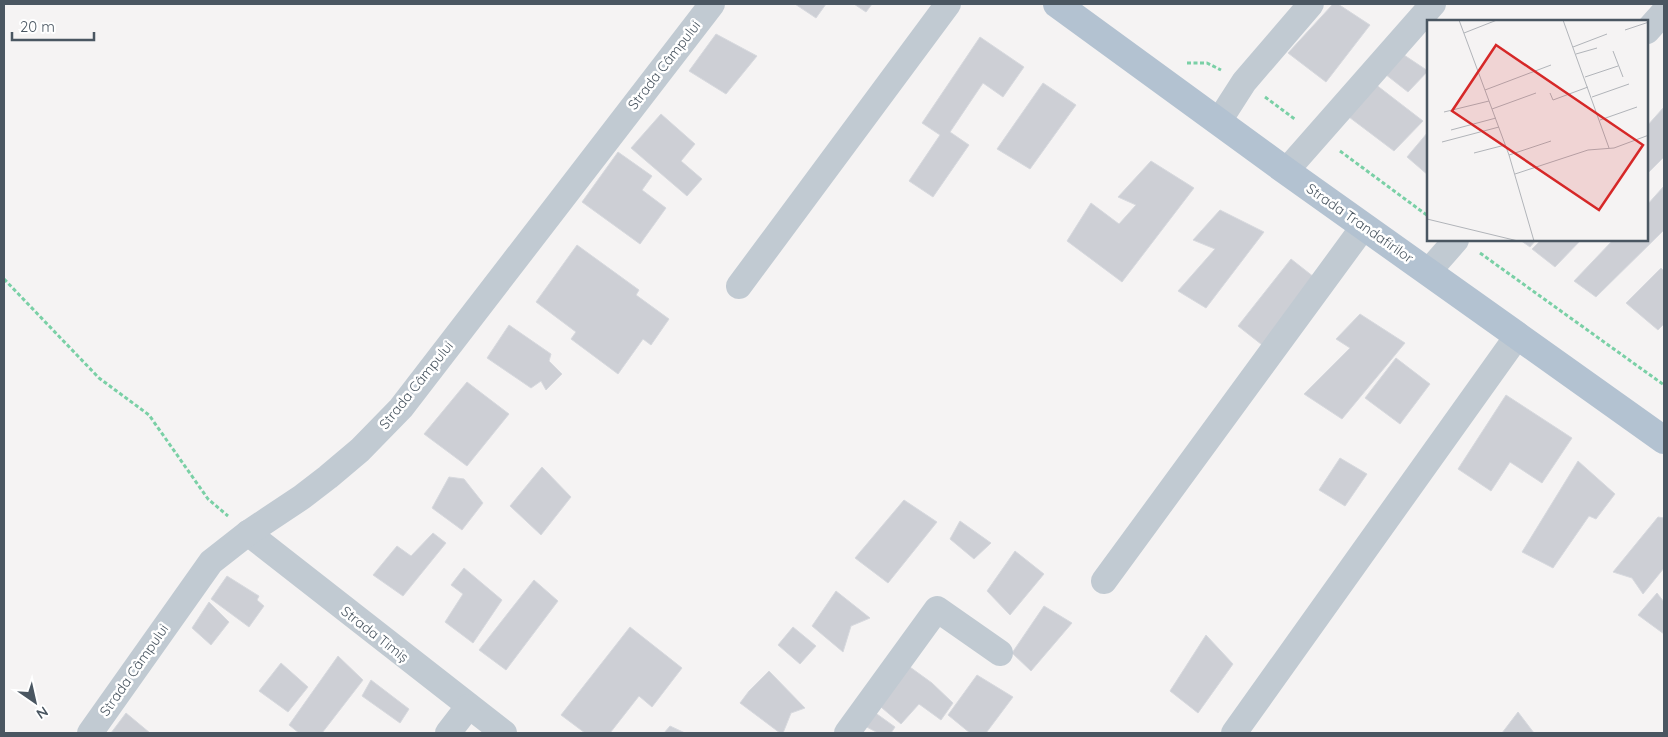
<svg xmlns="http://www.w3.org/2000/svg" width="1668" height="737" viewBox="0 0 1668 737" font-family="Quicksand,sans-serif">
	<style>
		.building { fill: #cdcfd5; stroke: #d7d9de }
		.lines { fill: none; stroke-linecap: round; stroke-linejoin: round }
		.path { stroke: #7ad0a6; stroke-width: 3; stroke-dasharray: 4 2.5; stroke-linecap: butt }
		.minor { stroke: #c1cad2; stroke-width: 26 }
		.major { stroke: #b3c2d1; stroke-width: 28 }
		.labels { text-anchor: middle; stroke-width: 5; stroke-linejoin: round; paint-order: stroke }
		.street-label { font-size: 14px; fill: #4a5661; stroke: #fff }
		.inset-road { fill: none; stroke: #b1b4b9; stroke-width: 1 }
		.view { fill: #d62828; fill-opacity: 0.15; stroke: #d62828; stroke-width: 2.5 }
		.inset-edge { fill: none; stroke: #4a5661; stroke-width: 2.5 }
	</style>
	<rect width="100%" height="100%" fill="#f5f3f3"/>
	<g class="building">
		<polygon points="795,4 826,4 816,18"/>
		<polygon points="854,4 872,4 866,12"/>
		<polygon points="1333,4 1338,4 1370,25 1326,82 1288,53"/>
		<polygon points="716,34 757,56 726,94 689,71"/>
		<polygon points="980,37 1024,67 1003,97 983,83 950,132 969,145 933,197 909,181 940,135 922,123"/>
		<polygon points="1404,55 1428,71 1408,92 1385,74"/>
		<polygon points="1043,83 1076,105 1030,169 997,149"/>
		<polygon points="1375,84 1423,121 1394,151 1349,117"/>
		<polygon points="1664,107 1664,157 1647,174 1647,126"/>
		<polygon points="661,114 695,144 681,161 702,179 687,196 631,148"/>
		<polygon points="1428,132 1428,175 1407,157"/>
		<polygon points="618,152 652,176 642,190 666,208 640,244 582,202"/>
		<polygon points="1151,161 1194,188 1122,282 1067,241 1091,203 1119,224 1136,205 1118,197"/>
		<polygon points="1664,186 1664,230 1596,297 1574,281 1613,240 1647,240 1647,205"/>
		<polygon points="1220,210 1264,232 1206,308 1178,291 1215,249 1193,240"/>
		<polygon points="1520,240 1536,240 1530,247"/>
		<polygon points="1541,240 1581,240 1555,267 1532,249"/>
		<polygon points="577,245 639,290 636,295 669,319 651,345 643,339 618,374 571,339 576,332 536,302"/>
		<polygon points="1291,259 1319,281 1266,348 1238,326"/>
		<polygon points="1661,268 1664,271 1664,324 1658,330 1626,303"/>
		<polygon points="1360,314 1405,343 1342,419 1304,394 1350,348 1336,339"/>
		<polygon points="509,325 551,354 549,361 562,374 546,390 541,381 531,388 487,358"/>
		<polygon points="1396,358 1430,384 1400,424 1365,398"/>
		<polygon points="467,382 509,414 467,466 424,434"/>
		<polygon points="1506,395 1572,438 1542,483 1510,462 1491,491 1458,469"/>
		<polygon points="1340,458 1367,474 1345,506 1319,490"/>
		<polygon points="1578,461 1615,494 1596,519 1589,516 1553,568 1522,552"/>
		<polygon points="542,467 571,497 541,535 510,506"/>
		<polygon points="449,477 464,479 483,503 462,530 432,508"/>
		<polygon points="904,500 937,522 888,583 855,558"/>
		<polygon points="1658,517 1664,518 1664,568 1643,594 1632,578 1613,572"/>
		<polygon points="960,521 991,543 974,559 950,539"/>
		<polygon points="433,533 446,543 403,596 373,575 397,546 411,556"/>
		<polygon points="1015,551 1044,574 1010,615 987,591"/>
		<polygon points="464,568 502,600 473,643 445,622 463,594 451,585"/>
		<polygon points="227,576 259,596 257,600 264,606 249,627 211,599"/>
		<polygon points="534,580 558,601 506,670 479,650"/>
		<polygon points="836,591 870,618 851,626 843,652 812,626"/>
		<polygon points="1657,593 1664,602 1664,634 1638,615"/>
		<polygon points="209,602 229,622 211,645 192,628"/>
		<polygon points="1044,606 1072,623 1031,671 1012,653"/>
		<polygon points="630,627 682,668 652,707 639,696 610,733 585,733 561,715"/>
		<polygon points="793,627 816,646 800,664 778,645"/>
		<polygon points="1206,635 1233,664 1198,713 1170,691"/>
		<polygon points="338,656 363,680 322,733 299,733 289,725"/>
		<polygon points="903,662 932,683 953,703 941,720 919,704 901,724 875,702"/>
		<polygon points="281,663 308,687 288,712 259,691"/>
		<polygon points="769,671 805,708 791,713 783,733 780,733 740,703 749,691"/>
		<polygon points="977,675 1013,697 986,733 970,733 948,715"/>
		<polygon points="371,680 409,709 400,723 362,696"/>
		<polygon points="870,709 895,727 891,733 878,733 863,725"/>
		<polygon points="1518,712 1534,733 1502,733"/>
		<polygon points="126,713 150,733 111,733"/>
		<polygon points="670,726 685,733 664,733"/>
	</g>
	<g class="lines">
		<g class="path">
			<polyline points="1187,63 1207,63 1221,70"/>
			<polyline points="1265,97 1296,120"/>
			<polyline points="1340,151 1428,216"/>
			<polyline points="1480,253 1664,385"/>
			<polyline points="4,279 99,378 149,415 208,499 228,516"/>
		</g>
		<g class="minor">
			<polyline points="1647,31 1664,12"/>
			<polyline points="1219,121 1244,82 1311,4"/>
			<polyline points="1286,171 1433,4"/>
			<polyline points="1428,272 1456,240"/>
			<polyline points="739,286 948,4"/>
			<polyline points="248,533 504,733"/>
			<polyline points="1104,581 1364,226"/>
			<polyline points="90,733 211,562 248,533 302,497 328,477 360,450 401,408 712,4"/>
			<polyline points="448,733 468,707"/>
			<polyline points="847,733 937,609 1000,653"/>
			<polyline points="1234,733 1518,335"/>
		</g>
		<polyline class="major" points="1057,4 1286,171 1664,440"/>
	</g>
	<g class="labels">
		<g class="street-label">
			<text transform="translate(664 65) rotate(-52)" y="5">Strada Câmpului</text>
			<text transform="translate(1360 223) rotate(35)" y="5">Strada Trandafirilor</text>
			<text transform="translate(416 385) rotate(-51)" y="5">Strada Câmpului</text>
			<text transform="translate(375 634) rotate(38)" y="5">Strada Timiș</text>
			<text transform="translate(134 670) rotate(-55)" y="5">Strada Câmpului</text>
		</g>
	</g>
	<g transform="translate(1427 20)">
		<rect width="221" height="221" fill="#f5f3f3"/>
		<path class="inset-road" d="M32 0 82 135 107 221M136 0 182 128M198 10 222 2M37 13 70 0M146 27 180 14M186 31 196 57M149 34 170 28M158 57 191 46M58 70 124 45M123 73 126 80 161 67M165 77 202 64M65 89 109 73M17 92 62 81M173 100 210 87M24 110 69 98M15 122 72 107M47 133 78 125M82 135 124 121M88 154 161 130 187 128 222 115M0 199 91 221"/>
		<path class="view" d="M69 25 216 125 172 190 25 91Z"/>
		<rect width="221" height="221" class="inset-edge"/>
	</g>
	<rect width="1668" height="737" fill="none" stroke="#4a5661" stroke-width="10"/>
	<g transform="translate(35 702) rotate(146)" stroke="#ffffff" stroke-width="4" paint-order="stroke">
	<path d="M0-4L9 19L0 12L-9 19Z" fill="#4a5661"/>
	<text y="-8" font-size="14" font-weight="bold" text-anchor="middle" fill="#4a5661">N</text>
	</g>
	<path d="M12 32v8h82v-8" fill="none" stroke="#4a5661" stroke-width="2.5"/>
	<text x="20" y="32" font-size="15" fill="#4a5661" stroke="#ffffff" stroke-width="4" paint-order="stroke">20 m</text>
</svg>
